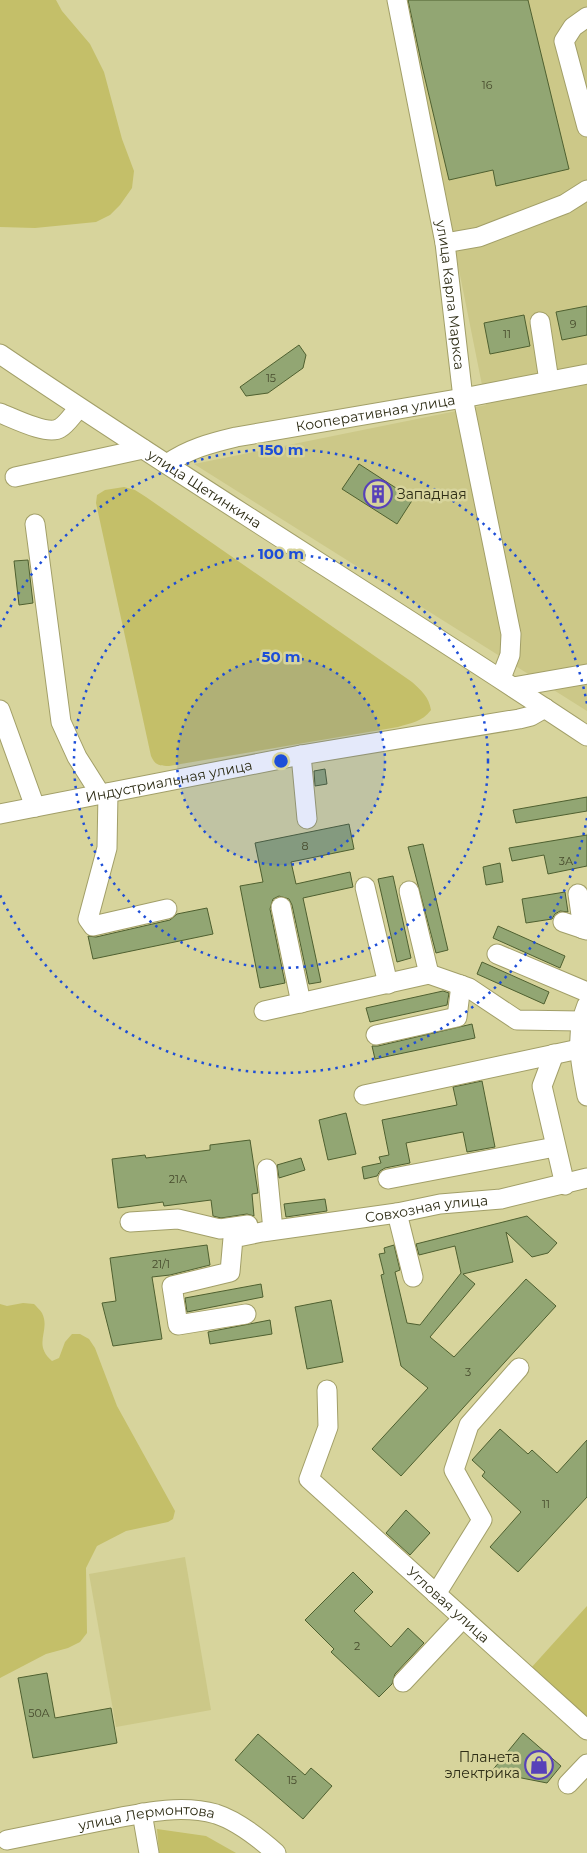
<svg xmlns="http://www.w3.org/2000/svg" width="587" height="1853" viewBox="0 0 587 1853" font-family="Montserrat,sans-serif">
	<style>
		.built { fill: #ccc888 }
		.green { fill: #c4bf69 }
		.building { fill: #92a673; stroke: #4f6030 }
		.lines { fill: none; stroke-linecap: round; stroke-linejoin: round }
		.minor-casing { stroke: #a29f68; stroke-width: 21 }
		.minor { stroke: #fff; stroke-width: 19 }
		.ring { fill: none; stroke: #1d4ed8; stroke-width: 2.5; stroke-dasharray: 2.5 5 }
		.labels { text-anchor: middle; stroke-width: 5; stroke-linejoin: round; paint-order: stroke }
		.number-label { font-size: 11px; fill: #474b2d }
		.street-label { font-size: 14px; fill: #2e2d16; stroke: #d7d49c }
		.poi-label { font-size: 14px; fill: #2e2d16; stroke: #d7d49c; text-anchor: start }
		.centre { fill: #1d4ed8; stroke: #d7d49c; stroke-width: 2.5 }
		.ring-label { font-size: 15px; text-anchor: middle; font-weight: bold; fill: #1d4ed8; stroke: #d7d49c; stroke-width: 5; stroke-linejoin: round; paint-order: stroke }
	</style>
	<rect width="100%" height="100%" fill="#d7d49c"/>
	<g class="built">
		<polygon points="405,0 587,0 587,711 194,464 486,405"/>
		<polygon points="185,1557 211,1710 116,1727 89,1574"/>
	</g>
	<g class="green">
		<polygon points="0,0 56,0 62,11 90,44 104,72 122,139 134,171 132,188 120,205 110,215 96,222 35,228 0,227"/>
		<path d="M124 487 135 490 146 497 412 682C421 690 429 697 431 710 422 722 411 723 398 727L169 766C159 766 155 765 151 756L96 503 97 495 105 490Z"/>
		<path d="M23 1303 34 1304C36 1306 40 1310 42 1313 51 1331 32 1344 52 1361L59 1358 65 1342 72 1334H80L89 1339 95 1348 117 1406 175 1511 173 1519 168 1522 126 1531 97 1546 86 1568 87 1633 80 1642 68 1648 46 1654 0 1678V1304L7 1306Z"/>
		<polygon points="587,1606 587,1719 531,1668"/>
		<polygon points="157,1829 206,1836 236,1853 159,1853"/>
	</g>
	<g class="building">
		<polygon points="408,0 528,0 569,169 496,186 493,170 449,180 422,66"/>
		<polygon points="587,306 587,335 562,340 556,312"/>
		<polygon points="524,315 530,346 490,354 484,323"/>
		<polygon points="299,345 306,355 303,368 268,393 246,396 240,387"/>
		<polygon points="359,464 413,499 397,524 342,489"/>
		<polygon points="28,560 33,603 19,605 14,561"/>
		<polygon points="325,769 327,784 315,786 314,771"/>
		<polygon points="587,797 587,811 516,823 513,810"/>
		<polygon points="349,824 354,849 291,862 296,884 350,872 353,887 303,898 321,982 309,984 292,905 289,899 279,896 273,899 270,909 285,983 260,988 240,886 263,882 255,843"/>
		<polygon points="587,835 587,866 548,874 544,855 512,861 509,848"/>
		<polygon points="423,844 448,950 436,953 408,847"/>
		<polygon points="500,863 503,882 486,885 483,867"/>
		<polygon points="393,876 411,958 397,962 378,879"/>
		<polygon points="565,892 568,912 560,911 555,914 552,919 526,923 522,899"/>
		<polygon points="207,908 213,934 93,959 88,936 96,937 170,920 177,914"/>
		<polygon points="498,926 565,956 560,968 493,938"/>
		<polygon points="482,962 549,992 544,1004 477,974"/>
		<polygon points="443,991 449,993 447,1005 370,1022 366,1008"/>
		<polygon points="472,1024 475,1038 375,1059 372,1046 378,1046"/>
		<polygon points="482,1081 495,1147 467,1152 463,1132 406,1143 410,1163 385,1168 380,1171 377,1176 364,1179 362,1167 381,1163 379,1157 389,1155 382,1120 457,1105 453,1087"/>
		<polygon points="346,1113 356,1154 328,1160 319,1120"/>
		<polygon points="250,1140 258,1193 252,1194 254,1216 247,1214 221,1218 213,1216 211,1200 164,1206 163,1202 118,1208 112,1159 145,1155 146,1158 210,1150 210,1145"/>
		<polygon points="301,1158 305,1170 279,1178 277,1165"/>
		<polygon points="325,1199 327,1211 286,1217 284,1204"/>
		<polygon points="527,1216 557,1243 548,1253 532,1257 506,1232 513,1262 463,1274 475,1284 430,1337 454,1357 526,1279 556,1306 401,1476 372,1449 428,1388 401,1366 381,1275 384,1274 379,1254 385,1253 384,1248 394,1245 400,1270 395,1272 407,1323 420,1325 461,1273 455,1246 419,1255 416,1244"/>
		<polygon points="207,1245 210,1265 170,1275 152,1277 162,1339 113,1346 102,1303 116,1301 110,1258"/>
		<polygon points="261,1284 263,1297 187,1312 185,1298"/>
		<polygon points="331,1300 343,1362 307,1369 295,1307"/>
		<polygon points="270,1320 272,1334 210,1344 208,1332"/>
		<polygon points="500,1429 528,1454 532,1450 557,1473 587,1440 587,1497 518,1572 490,1547 521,1512 482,1476 485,1472 472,1460"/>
		<polygon points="406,1510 430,1533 410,1555 386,1533"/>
		<polygon points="353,1572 373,1592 354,1611 391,1647 408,1628 424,1643 395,1674 392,1684 379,1697 331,1652 334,1649 305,1620"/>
		<polygon points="47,1673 55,1718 111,1708 117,1743 33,1758 18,1678"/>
		<polygon points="523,1733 561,1766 547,1783 491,1772"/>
		<polygon points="258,1734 305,1775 311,1768 332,1786 303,1819 235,1760"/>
	</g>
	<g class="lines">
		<defs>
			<g id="minor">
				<path id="s1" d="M397 0 445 243 463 398 511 634 510 655 501 678"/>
				<polyline points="587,17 573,27 564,41 587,127"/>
				<polyline points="445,243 479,237 565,204 587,190"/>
				<polyline points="540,322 549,381"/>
				<path id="s2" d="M0 354C193 485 393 607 587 736"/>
				<path d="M0 413C13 418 48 436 60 428 67 424 73 414 79 408"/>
				<path id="s3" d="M167 464C188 449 211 443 236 437L463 398 587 374"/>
				<polyline points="15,477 143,449"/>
				<polyline points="35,524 61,722 77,757 101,795"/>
				<polyline points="513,687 587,674"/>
				<polyline points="0,710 35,807"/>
				<polyline points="301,755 307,819"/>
				<polyline points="108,793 107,848 88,919 93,926 167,909"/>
				<path id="s4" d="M0 814 301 755 519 719 531 716 545 708"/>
				<polyline points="365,887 388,984"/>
				<polyline points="409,891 429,974"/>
				<polyline points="578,894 583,929"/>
				<polyline points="281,907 301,1003"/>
				<polyline points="563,922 587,930"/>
				<polyline points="497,954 587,992"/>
				<path d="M587 1005C574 1038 581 1063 587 1096"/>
				<polyline points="264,1011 429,974 469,988 517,1020 581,1021"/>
				<polyline points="376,1035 457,1017 461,985"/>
				<polyline points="554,1054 542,1086 565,1185"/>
				<polyline points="364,1095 579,1049"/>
				<polyline points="267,1169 273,1230"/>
				<polyline points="388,1179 555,1147"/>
				<polyline points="397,1213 413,1277"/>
				<polyline points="130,1222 178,1219 220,1229 248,1225"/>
				<path id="s5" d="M246 1314 178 1325 172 1286 230 1272 233 1238 262 1232 397 1213 440 1204 501 1199 587 1178"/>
				<path id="s6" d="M327 1390 328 1427 309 1479 587 1730"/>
				<polyline points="436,1594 482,1520 454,1470 469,1425 519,1368"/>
				<polyline points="403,1682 463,1618"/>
				<polyline points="568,1784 587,1764"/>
				<polyline points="142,1813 149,1853"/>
				<path id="s7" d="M7 1840C36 1834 66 1828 96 1822 135 1815 177 1803 216 1814 238 1821 259 1838 276 1853"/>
			</g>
		</defs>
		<use href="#minor" class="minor-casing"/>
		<use href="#minor" class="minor"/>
	</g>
	<circle cx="281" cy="761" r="104" fill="#1d4ed8" fill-opacity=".12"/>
	<g class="ring">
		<circle cx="281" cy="761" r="104"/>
		<circle cx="281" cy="761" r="207"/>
		<path d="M587 818A311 311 0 0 1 0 895M0 627A311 311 0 0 1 587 704"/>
	</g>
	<defs>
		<symbol id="building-ring" viewBox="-11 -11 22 22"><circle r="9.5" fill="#d7d49c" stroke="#5741b9" stroke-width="1.5"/><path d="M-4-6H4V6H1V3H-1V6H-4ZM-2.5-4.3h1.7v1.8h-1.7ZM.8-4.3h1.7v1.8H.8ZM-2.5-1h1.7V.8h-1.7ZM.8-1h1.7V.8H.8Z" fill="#5741b9"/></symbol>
		<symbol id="shop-ring" viewBox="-11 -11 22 22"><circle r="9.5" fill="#d7d49c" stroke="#5741b9" stroke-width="1.5"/><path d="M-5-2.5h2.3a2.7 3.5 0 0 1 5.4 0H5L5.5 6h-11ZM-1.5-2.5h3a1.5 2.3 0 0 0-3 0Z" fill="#5741b9"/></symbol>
	</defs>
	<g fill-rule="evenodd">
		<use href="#building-ring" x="362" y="478" width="32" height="32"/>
		<use href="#shop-ring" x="523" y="1749" width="32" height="32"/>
	</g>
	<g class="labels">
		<g class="number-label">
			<text x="487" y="89">16</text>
			<text x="573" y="328">9</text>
			<text x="507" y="338">11</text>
			<text x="271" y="382">15</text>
			<text x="305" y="850">8</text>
			<text x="566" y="865">3А</text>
			<text x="178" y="1183">21А</text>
			<text x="161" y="1268">21/1</text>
			<text x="468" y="1376">3</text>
			<text x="546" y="1508">11</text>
			<text x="357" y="1650">2</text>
			<text x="39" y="1717">50А</text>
			<text x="292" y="1784">15</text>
		</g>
		<g class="street-label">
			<text dy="5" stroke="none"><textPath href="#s1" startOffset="300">улица Карла Маркса</textPath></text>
			<text dy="5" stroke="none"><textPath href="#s3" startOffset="216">Кооперативная улица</textPath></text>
			<text dy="5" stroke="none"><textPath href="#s2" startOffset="245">улица Щетинкина</textPath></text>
			<text dy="5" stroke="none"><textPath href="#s4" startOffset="172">Индустриальная улица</textPath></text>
			<text dy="5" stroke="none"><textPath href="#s5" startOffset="398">Совхозная улица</textPath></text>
			<text dy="5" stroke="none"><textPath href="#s6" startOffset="280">Угловая улица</textPath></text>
			<text dy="5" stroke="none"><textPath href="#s7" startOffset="142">улица Лермонтова</textPath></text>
		</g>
		<g class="poi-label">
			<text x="397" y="499">Западная</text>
			<text x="520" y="1762" text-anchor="end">Планета<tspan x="520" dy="16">электрика</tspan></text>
		</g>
	</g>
	<circle cx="281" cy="761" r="8" class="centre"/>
	<g class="ring-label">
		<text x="281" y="455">150 m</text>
		<text x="281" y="559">100 m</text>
		<text x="281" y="662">50 m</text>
	</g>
</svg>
